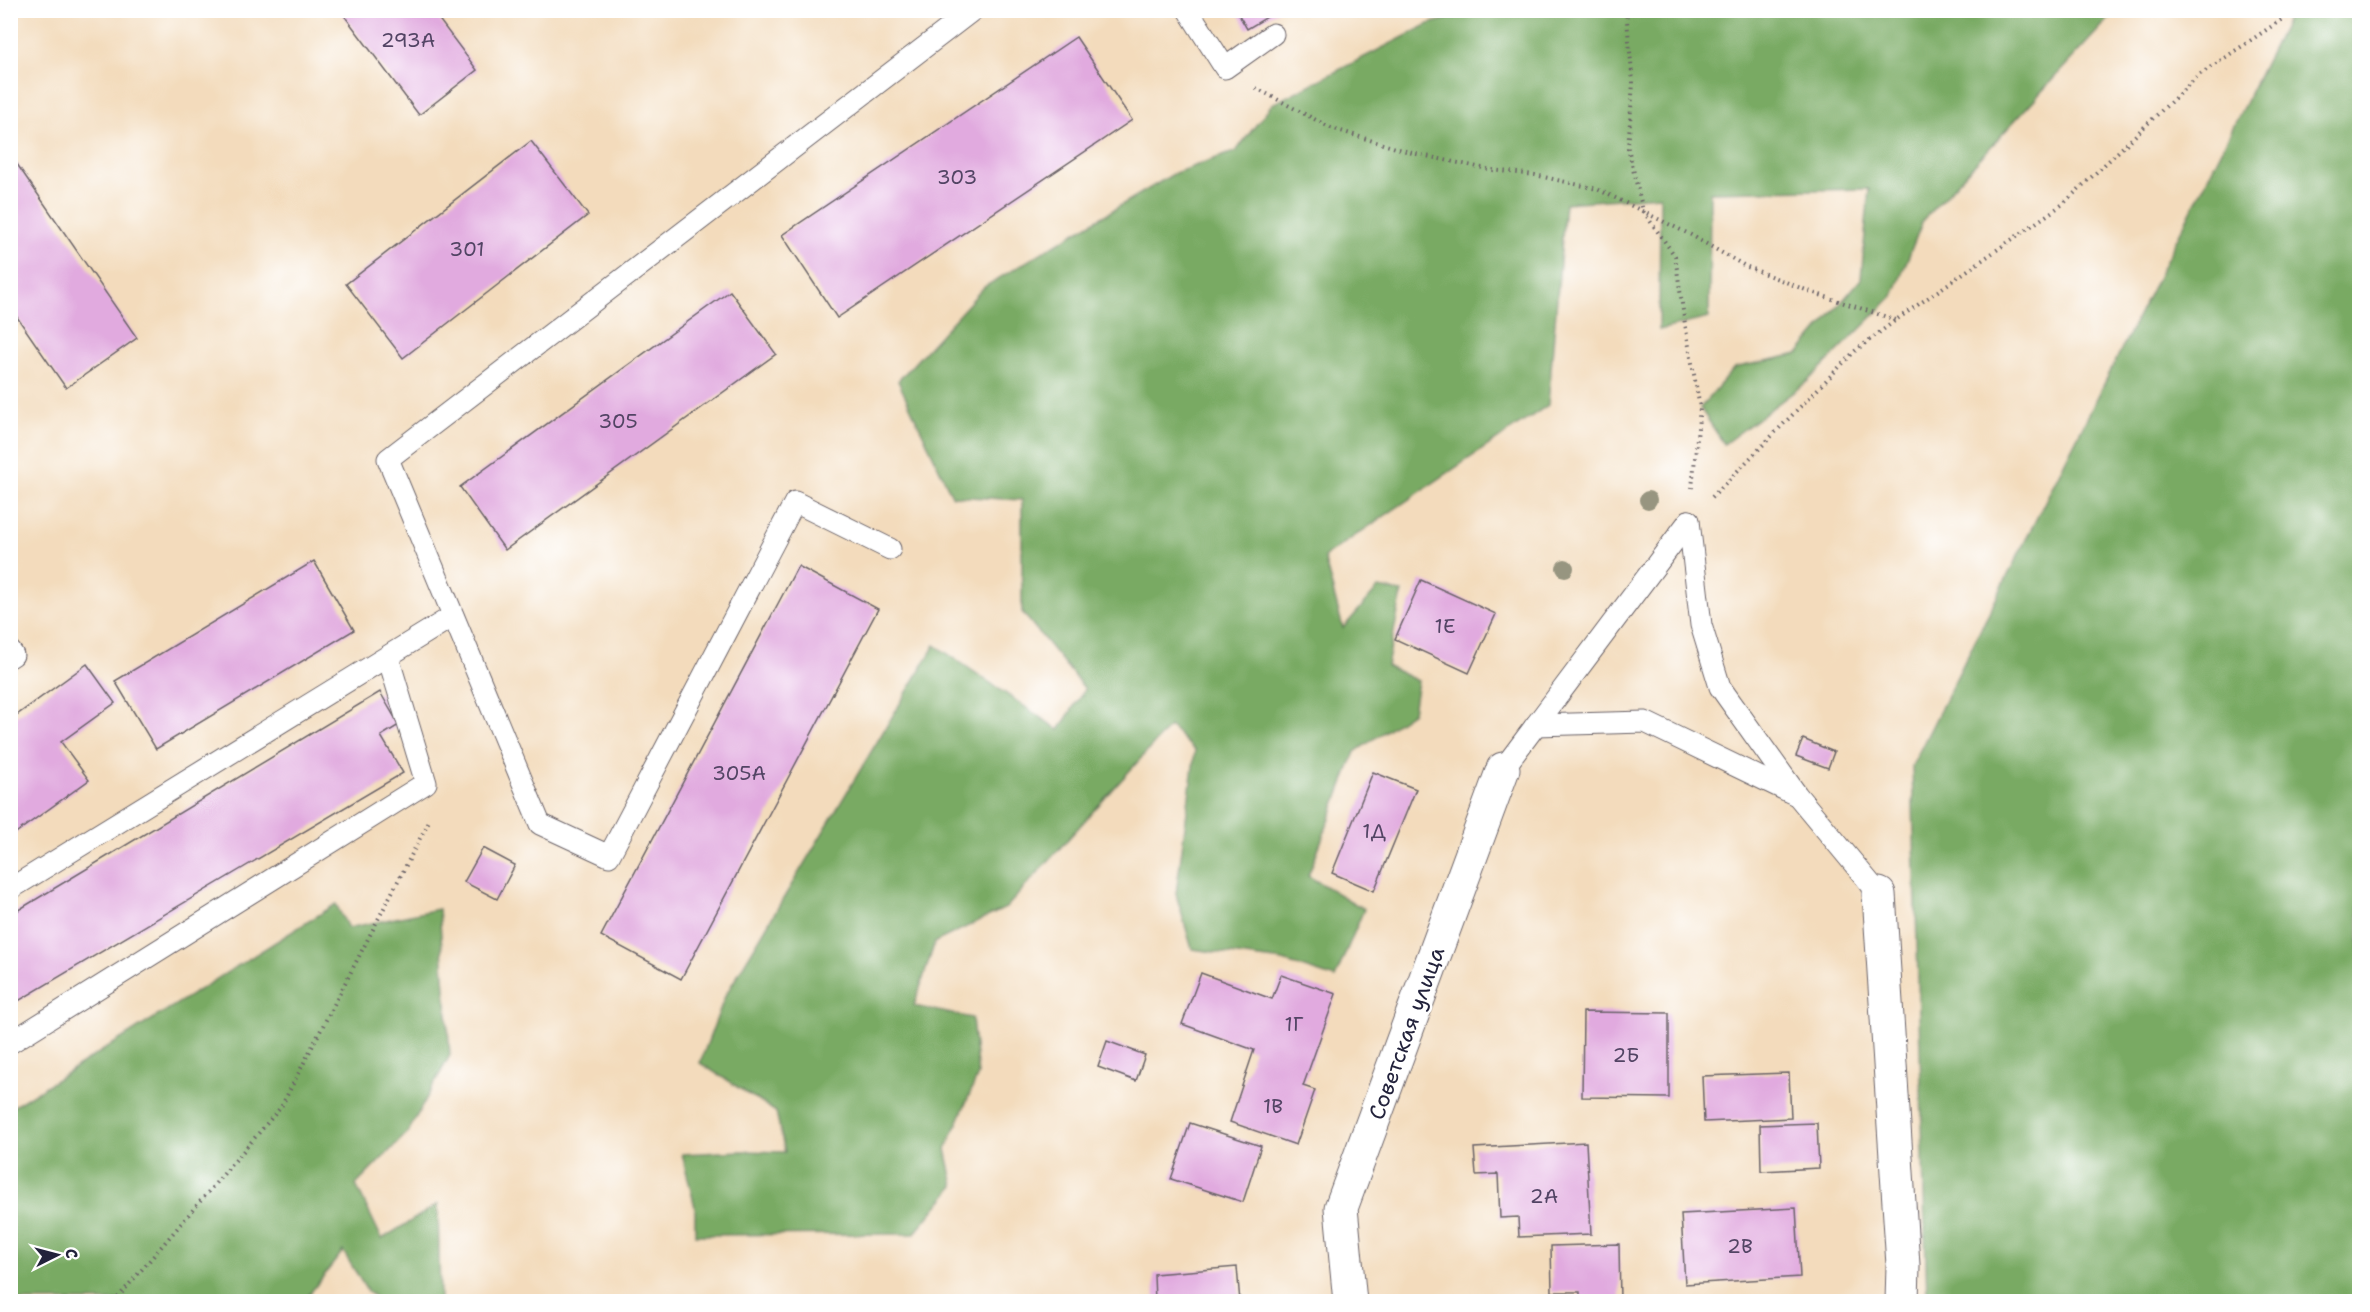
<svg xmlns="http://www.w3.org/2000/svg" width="2370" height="1312" viewBox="0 0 2370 1312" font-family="'Shantell Sans',sans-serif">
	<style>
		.forest { fill: #79aa64; stroke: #4e6650; stroke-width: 1.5 }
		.building { fill: #e1aadf }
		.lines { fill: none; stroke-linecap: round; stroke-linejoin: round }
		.service-casing { stroke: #6b6368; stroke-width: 23 }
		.minor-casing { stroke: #6b6368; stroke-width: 35 }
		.path { stroke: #6b6368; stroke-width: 4; stroke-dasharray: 1.5 4.5; stroke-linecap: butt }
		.service { stroke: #fff; stroke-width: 21 }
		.minor { stroke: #fff; stroke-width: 33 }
		.tree { fill: #979580 }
		.labels { text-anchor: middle; stroke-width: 5; stroke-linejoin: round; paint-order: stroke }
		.number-label { font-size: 20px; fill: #524464 }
		.street-label { font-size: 22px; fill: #22223b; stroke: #fff }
	</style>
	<rect width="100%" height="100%" fill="#fff"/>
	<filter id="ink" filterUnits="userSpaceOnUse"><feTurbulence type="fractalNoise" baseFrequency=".0167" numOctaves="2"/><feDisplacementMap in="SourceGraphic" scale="12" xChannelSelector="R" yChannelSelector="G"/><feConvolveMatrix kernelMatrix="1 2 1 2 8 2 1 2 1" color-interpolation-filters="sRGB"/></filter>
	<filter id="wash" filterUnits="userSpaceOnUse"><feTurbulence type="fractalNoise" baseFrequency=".008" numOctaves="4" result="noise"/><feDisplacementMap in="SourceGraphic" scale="24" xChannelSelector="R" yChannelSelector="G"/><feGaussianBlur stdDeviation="1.35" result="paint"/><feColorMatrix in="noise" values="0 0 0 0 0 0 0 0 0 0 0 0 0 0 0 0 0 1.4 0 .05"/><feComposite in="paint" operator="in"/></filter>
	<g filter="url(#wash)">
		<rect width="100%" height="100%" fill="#f3dbbc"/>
		<g class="forest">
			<polygon points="1484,10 2116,11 1923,220 1893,296 1808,381 1724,444 1700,408 1734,368 1798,354 1861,279 1869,189 1710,192 1709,318 1659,330 1660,196 1565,203 1548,405 1324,557 1343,628 1378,588 1402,592 1387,666 1418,681 1413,712 1355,752 1308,876 1364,909 1335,978 1283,961 1192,949 1176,894 1195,751 1170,726 1006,908 935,942 914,1006 972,1018 978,1075 946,1149 954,1186 914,1234 695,1235 695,1207 682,1154 742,1151 785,1152 776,1112 700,1063 725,996 935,645 1059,730 1085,689 1022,612 1022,500 952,496 898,381 984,287 1175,173 1236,151 1272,104 1431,23"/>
			<polygon points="2292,10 2359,11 2359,1301 1927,1301 1912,766"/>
			<polygon points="336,904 348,928 439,909 450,1055 408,1132 356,1185 382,1239 438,1204 440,1301 380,1301 367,1291 343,1251 304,1301 11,1301 11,1108"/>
		</g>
		<g id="blocks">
			<g class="building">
				<polygon points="340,10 432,10 477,70 419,115"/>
				<polygon points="1236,10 1279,10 1247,29"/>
				<polygon points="1076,37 1132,120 837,318 782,235"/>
				<polygon points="531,141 588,215 403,358 346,284"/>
				<polygon points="10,154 137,338 66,388 10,307"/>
				<polygon points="730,291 776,354 505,550 460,487"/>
				<polygon points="314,561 354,630 156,749 115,681"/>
				<polygon points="798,566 878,609 681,979 601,936"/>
				<polygon points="1421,580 1496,614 1469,673 1395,639"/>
				<polygon points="87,664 115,703 61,742 89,780 10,837 10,720"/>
				<polygon points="380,692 399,725 381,736 403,773 10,1006 10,915"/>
				<polygon points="1803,739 1834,752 1828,768 1796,756"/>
				<polygon points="1373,772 1416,789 1374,891 1332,873"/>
				<polygon points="483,848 515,865 497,899 464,882"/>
				<polygon points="1201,973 1272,999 1281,975 1336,994 1303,1086 1315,1090 1296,1145 1230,1122 1254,1050 1182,1024"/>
				<polygon points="1583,1012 1669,1013 1669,1098 1582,1097"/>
				<polygon points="1107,1041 1145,1055 1136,1081 1098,1067"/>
				<polygon points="1789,1073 1791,1118 1704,1122 1702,1076"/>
				<polygon points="1190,1123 1261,1146 1243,1202 1171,1179"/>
				<polygon points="1817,1123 1819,1168 1761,1171 1760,1125"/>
				<polygon points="1586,1142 1591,1234 1519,1237 1518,1217 1500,1218 1498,1174 1476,1175 1474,1148"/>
				<polygon points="1796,1208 1800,1277 1685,1284 1681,1214"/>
				<polygon points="1619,1244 1620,1302 1580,1302 1580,1292 1552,1292 1551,1246"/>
				<polygon points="1237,1267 1240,1302 1155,1302 1154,1274"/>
			</g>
		</g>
	</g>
	<g filter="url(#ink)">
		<use href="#blocks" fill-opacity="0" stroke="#6b6368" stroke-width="1.5"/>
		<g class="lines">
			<defs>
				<g id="service">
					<polyline points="1188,10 1225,68 1273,34"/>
					<polyline points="1689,521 1701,625 1720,687 1797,795 1879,894"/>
					<polyline points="890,549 795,502 609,856 540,824 388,459 973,10"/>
					<polyline points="10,651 13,655 10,657"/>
					<polyline points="1536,725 1645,722 1794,794"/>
					<polyline points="1503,769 1689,521"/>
					<polyline points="10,889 453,616"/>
					<polyline points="10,1043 426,783 388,657"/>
				</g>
				<g id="minor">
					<polyline points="1879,894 1903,1265 1902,1302"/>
					<polyline points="1350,1302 1341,1208 1503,769"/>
				</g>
			</defs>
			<use href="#service" class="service-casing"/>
			<use href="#minor" class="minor-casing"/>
			<g class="path">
				<polyline points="1626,10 1633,83 1628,148 1643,211 1675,256 1685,324 1700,408 1692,488"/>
				<polyline points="1256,88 1331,128 1412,153 1492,170 1535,175 1597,189 1691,235 1745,266 1811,292 1896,320"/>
				<polyline points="1712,497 1855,351 1896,320 2063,204 2199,75 2296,10"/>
				<polyline points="114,1302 281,1107 429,821"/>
			</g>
			<use href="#service" class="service"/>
			<use href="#minor" class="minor"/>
		</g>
		<g class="tree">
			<circle cx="1648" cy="500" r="9"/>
			<circle cx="1565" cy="568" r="9"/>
		</g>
	</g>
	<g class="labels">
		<g class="number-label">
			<text x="408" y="47">293А</text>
			<text x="957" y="184">303</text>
			<text x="467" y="256">301</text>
			<text x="618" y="428">305</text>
			<text x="1445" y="633">1Е</text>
			<text x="739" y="780">305А</text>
			<text x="1374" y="838">1Д</text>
			<text x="1294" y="1031">1Г</text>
			<text x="1626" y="1062">2Б</text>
			<text x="1273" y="1113">1В</text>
			<text x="1544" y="1203">2А</text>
			<text x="1740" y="1253">2В</text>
		</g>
		<g class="street-label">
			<text transform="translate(1406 1033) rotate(-70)" y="8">Советская улица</text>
		</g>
	</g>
	<rect width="2370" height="1312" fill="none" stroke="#fff" stroke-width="36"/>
	<g transform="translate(57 1255) rotate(84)" stroke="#ffffff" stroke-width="4.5" paint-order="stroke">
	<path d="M0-4.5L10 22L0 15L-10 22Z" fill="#22223b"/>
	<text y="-9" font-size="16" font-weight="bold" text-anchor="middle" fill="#22223b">С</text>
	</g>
</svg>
